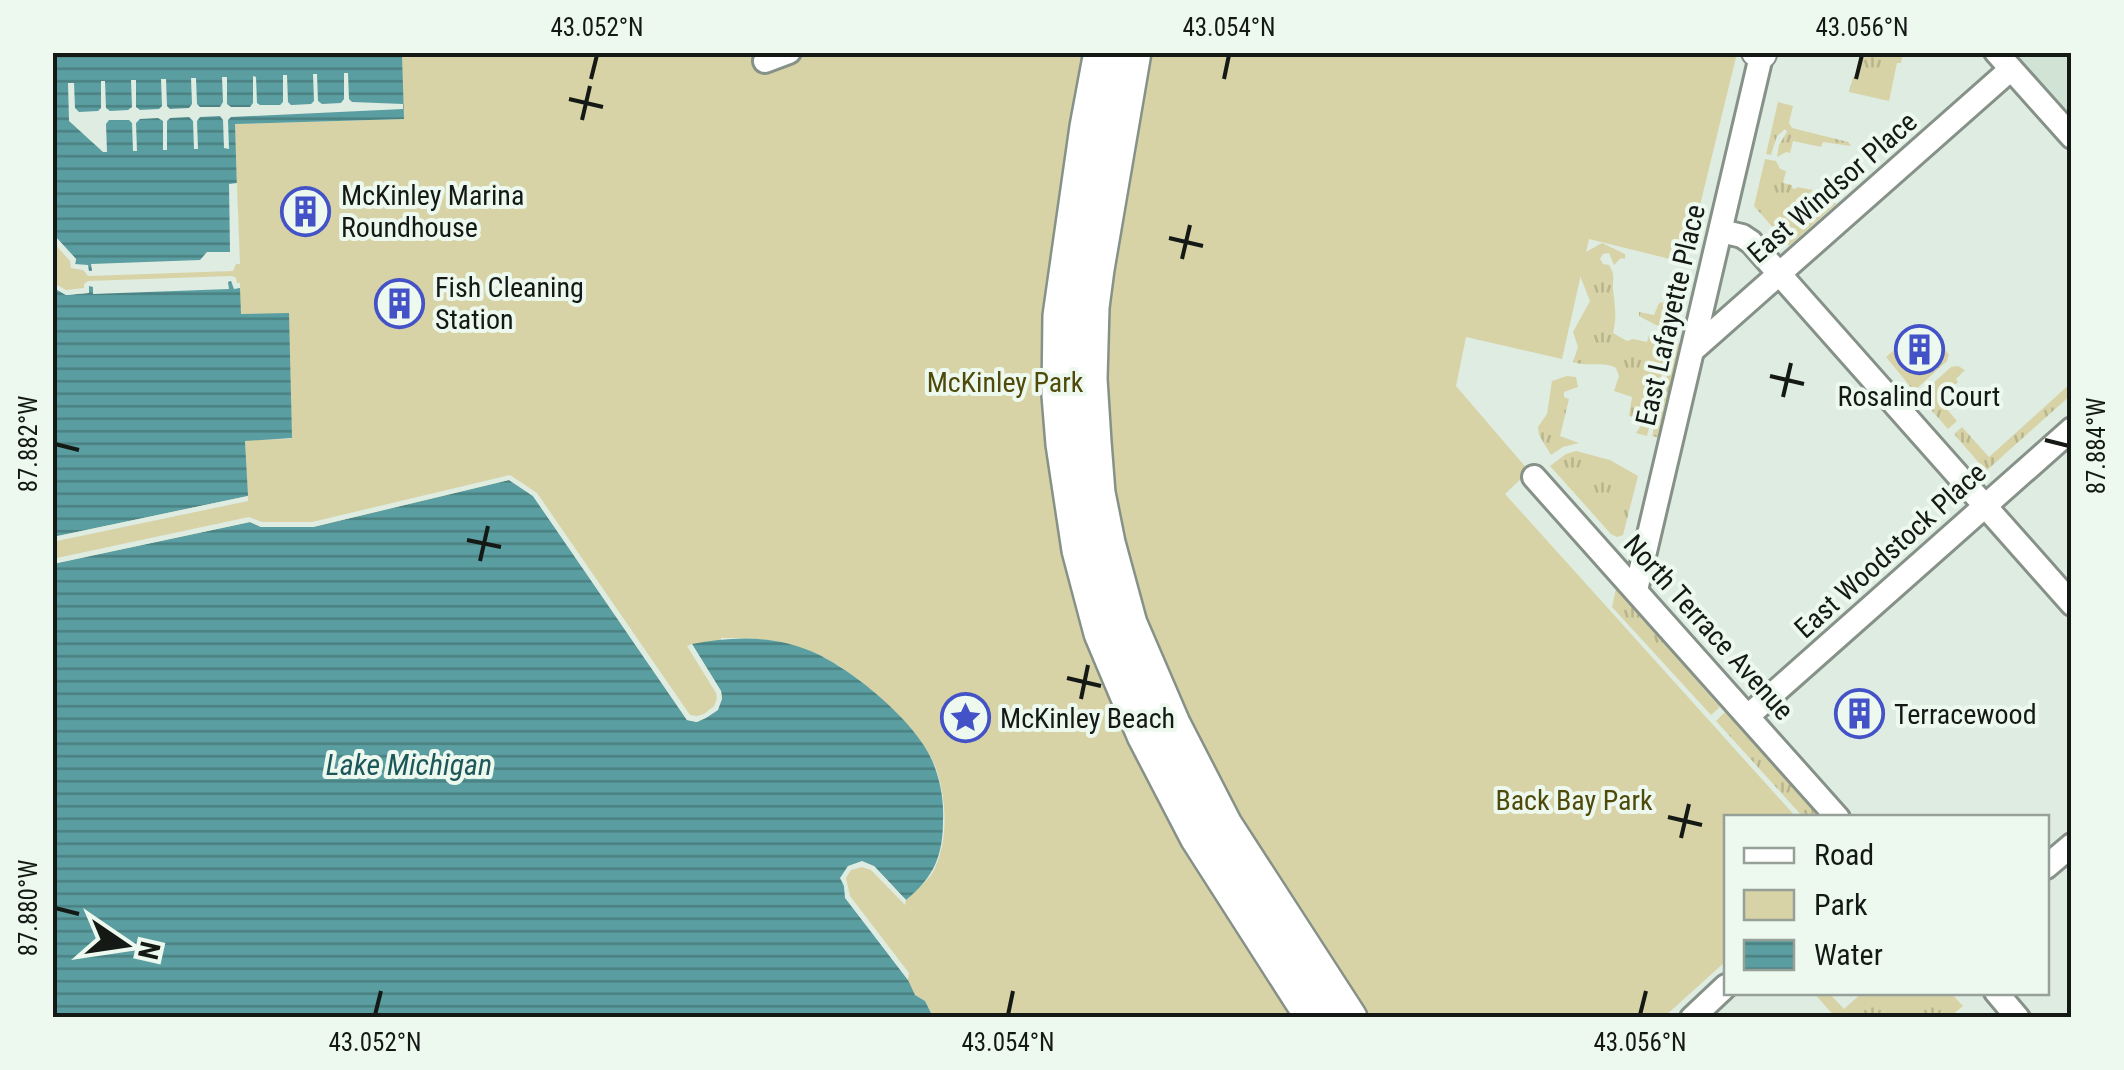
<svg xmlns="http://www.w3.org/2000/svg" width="2124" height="1070" viewBox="0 0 2124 1070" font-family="'Roboto Condensed',sans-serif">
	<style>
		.built { fill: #d0e3d4 }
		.grass { fill: url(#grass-tufts) }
		.park { fill: #d7d3a6 }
		.water { fill: url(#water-rules) }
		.pier { fill: #dfece2 }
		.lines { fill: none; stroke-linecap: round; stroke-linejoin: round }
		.minor-casing { stroke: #869188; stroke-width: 28 }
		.tertiary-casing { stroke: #869188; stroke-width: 32 }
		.primary-casing { stroke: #869188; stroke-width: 40 }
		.minor { stroke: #fff; stroke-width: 22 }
		.tertiary { stroke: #fff; stroke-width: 28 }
		.primary { stroke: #fff; stroke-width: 35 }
		.ticks { fill: none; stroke: #141915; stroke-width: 4 }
		.labels { text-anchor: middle; stroke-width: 8; stroke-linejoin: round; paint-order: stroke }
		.street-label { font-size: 28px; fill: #141915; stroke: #edf9ef }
		.poi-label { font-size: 28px; fill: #141915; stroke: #edf9ef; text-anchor: start }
		.park-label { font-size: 28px; fill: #4f490a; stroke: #edf9ef }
		.water-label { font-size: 30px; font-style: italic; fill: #1d575a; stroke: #edf9ef }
		.neatline { fill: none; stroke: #141915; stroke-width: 4 }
		.ticks-label { font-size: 25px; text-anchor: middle; fill: #141915 }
	</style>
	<defs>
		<pattern id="grass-tufts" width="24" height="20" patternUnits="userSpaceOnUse" patternTransform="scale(2.5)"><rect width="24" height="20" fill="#d7d3a6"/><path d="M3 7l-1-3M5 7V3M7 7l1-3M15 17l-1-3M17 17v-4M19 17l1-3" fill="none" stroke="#b8b58e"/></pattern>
		<pattern id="water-rules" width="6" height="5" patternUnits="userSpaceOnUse" patternTransform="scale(2.5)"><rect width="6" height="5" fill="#5b9ea1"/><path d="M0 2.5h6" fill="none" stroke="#4a8082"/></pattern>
	</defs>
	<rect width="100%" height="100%" fill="#dfece2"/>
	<polygon class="built" points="2014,53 2071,53 2071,117"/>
	<g class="grass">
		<polygon points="1860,53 1903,53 1901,63 1897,63 1889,101 1849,92 1853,77 1858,77 1859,72 1856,71"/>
		<polygon points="1778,102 1793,106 1789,123 1792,128 1848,142 1851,146 1823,142 1821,147 1793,141 1790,153 1786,152 1777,157 1779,145 1787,132 1785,129 1777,136 1771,155 1766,154"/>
		<polygon points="1765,159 1776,161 1780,169 1786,171 1783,183 1792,185 1792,188 1796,189 1797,187 1813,190 1805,197 1808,205 1815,205 1828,196 1836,204 1789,246 1754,206"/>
		<path d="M1602 243 1625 254V259L1621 258 1614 265 1609 253 1603 254 1600 259 1603 264 1609 265C1616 276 1612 279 1613 290 1615 306 1617 316 1613 333L1627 341 1633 339 1647 342 1649 335 1670 341 1647 436 1636 433 1640 427 1634 417 1629 416 1632 397 1614 391 1619 376 1616 368C1604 361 1587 367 1573 362L1578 347 1573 332 1590 301 1575 263 1586 252Z"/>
		<polygon points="1670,297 1680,299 1673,329 1656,325 1639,316 1639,312 1654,315 1659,303 1668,301"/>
		<polygon points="1675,342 1682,345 1660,438 1652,436"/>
		<polygon points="1944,348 1949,355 1947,361 1914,391 1886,357 1894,350 1913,371 1933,353 1936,355"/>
		<polygon points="1958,366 1965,370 1956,379 1958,382 1939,400 1957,421 1948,429 1919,396 1951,367"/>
		<polygon points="1567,376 1576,377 1578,387 1564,392 1564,397 1569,399 1560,436 1579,443 1563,447 1551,455 1539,435 1538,427 1547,414 1552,381"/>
		<polygon points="2071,383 2071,395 1986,471 1954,434 1962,427 1989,457"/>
		<polygon points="1576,451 1610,460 1638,476 1623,535 1617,537 1611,534 1550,466 1566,454"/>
		<polygon points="1616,589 1720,707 1711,715 1612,607"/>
		<polygon points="1725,712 1819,817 1803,817 1716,721"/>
		<polygon points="1863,992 1951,993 1963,1006 1950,1017 1835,1017 1814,993 1829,993 1844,1009"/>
	</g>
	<path class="park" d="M402 53H1737L1686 263 1589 239 1562 359 1466 337 1456 386 1529 471 1505 494 1796 817 1726 818V961L1664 1017H933L925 1001 915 995 845 898 844 886 840 878 848 866H874L906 900C914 891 927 882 933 872 950 840 947 791 932 759 927 750 919 742 913 735 885 701 853 669 812 652 782 639 753 638 721 638L722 699 697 722 313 527H261L53 564V537L247 496 245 440 291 439 241 314 70 294 53 287V234L76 259 235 124 403 119Z"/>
	<g class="water">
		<polygon points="53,53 402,53 404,119 235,124 239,259 231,266 89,271 75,265 76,259 53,234"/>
		<polygon points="232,281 234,288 240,288 241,314 289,313 292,438 245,441 248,496 53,537 52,287 66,295 88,293 89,286"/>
		<path d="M509 480 533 496 687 720 697 722 722 699 721 691 692 644C733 636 774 635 813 652 852 669 915 721 932 760 940 779 944 799 943 820 943 856 934 877 906 900L874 866H848L844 886 846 898 908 980 915 995 925 1001 933 1017H53L52 564 250 522 261 527H313Z"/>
	</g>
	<g class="pier">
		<polygon points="344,73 348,73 349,99 352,102 403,104 403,109 231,117 228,120 229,149 224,148 223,120 220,116 200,117 197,121 198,149 194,149 193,121 189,117 170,118 167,121 167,150 163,150 163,121 158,118 140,119 136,123 137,151 133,151 132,123 129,120 109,120 106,124 107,152 103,152 69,121 68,83 74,83 75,108 79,112 98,111 101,108 101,81 105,81 106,108 110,111 128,110 132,107 131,80 136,80 136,107 140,110 159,109 162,106 161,79 166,79 167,106 170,109 189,108 192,104 191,78 196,78 197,104 200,107 220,107 223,102 222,77 227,77 227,104 231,107 250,107 253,103 253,76 256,77 257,103 260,105 280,105 283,102 283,75 287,75 288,102 291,105 311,104 314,101 313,74 317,74 318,101 322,104 341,103 344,99"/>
		<polygon points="237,183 240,264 236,264 233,271 88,276 83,270 71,268 70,261 52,241 53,234 76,259 75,264 88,265 89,271 92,271 91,264 200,260 207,252 230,252 229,184"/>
		<polygon points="232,276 236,278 237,283 240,283 240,288 234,289 231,281 228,282 229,289 93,294 93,287 89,286 89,293 66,295 53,287 52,282 66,290 84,288 84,284 88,281"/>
		<polygon points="510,475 537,493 690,715 697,716 704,714 714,706 717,698 716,693 687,646 692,644 721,691 722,699 718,710 706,718 697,722 687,720 533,496 509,480 313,527 261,527 250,522 53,564 52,559 249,517 262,522 312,522"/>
		<polygon points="248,496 248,501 52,542 53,537"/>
		<polygon points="862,861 874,866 906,900 905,905 871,870 862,867 851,870 846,878 850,896 909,973 908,980 845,898 844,886 840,878 848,866"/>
	</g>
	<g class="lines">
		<defs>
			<g id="minor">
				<polyline points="1996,52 2072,137"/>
				<polyline points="765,61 789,52"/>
				<polyline points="1721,231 1742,236 1751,242 2072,604"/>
				<polyline points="1693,350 2011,69"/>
				<polyline points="1534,477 1838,818"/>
				<polyline points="1636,590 1762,52"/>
				<polyline points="1748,716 2072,429"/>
				<polyline points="2046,867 2072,845"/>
				<polyline points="1996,992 2018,1018"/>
				<polyline points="1692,1018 1726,986"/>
			</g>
			<polyline id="tertiary" points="1756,52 1762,54"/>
			<g id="primary">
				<polyline points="1102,52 1088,127 1061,316 1060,395 1064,444 1080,550 1102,633 1145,735 1198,837 1314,1018"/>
				<polyline points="1133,52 1096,269 1091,307 1089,379 1093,442 1097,493 1107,543 1129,624 1172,724 1224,825 1349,1018"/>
			</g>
		</defs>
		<use href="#minor" class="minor-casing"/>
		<use href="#tertiary" class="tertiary-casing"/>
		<use href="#primary" class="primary-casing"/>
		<use href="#minor" class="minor"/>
		<use href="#tertiary" class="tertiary"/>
		<use href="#primary" class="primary"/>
	</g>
	<path class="ticks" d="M591 79 597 55M1224 79 1229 55M1856 79 1862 55M569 99 603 107M582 120 590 86M1169 238 1203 246M1182 259 1190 225M1770 376 1804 384M1783 397 1791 363M2045 440 2069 446M55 444 79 450M467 540 501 547M480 561 488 526M1067 678 1101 686M1081 699 1088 665M1668 817 1702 825M1681 838 1689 804M55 908 79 914M375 1015 381 991M1008 1015 1013 991M1640 1015 1646 991"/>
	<defs>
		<symbol id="building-ring" viewBox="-11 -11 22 22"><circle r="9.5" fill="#edf9ef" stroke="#4353c7" stroke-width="1.5"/><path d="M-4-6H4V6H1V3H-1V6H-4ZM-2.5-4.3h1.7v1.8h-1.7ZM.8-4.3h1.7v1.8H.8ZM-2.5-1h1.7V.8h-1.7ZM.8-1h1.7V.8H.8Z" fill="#4353c7"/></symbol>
		<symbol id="sight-ring" viewBox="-11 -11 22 22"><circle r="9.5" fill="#edf9ef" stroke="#4353c7" stroke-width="1.5"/><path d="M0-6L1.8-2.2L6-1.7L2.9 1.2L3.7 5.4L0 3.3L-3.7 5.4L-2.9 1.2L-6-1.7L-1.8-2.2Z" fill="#4353c7"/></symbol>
	</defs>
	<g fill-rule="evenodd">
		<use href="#building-ring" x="278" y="184" width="55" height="55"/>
		<use href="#building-ring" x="372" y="276" width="55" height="55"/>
		<use href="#building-ring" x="1892" y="322" width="55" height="55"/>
		<use href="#building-ring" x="1832" y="686" width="55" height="55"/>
		<use href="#sight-ring" x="938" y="690" width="55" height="55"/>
	</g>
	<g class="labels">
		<g class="street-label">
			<text transform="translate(1832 187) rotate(-41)" y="10">East Windsor Place</text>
			<text transform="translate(1670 315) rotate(-77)" y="10">East Lafayette Place</text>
			<text transform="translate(1890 550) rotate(-42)" y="10">East Woodstock Place</text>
			<text transform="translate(1709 627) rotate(48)" y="10">North Terrace Avenue</text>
		</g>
		<g class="poi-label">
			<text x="341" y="205">McKinley Marina<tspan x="341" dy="32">Roundhouse</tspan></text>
			<text x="435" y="297">Fish Cleaning<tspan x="435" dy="32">Station</tspan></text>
			<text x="1919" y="406" text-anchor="middle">Rosalind Court</text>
			<text x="1894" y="724">Terracewood</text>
			<text x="1000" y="728">McKinley Beach</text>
		</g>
		<g class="park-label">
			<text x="1005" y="392">McKinley Park</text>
			<text x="1574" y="810">Back Bay Park</text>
		</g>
		<g class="water-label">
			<text x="409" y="775">Lake Michigan</text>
		</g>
	</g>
	<rect width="2124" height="1070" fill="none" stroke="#edf9ef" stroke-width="110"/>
	<rect x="1724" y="815" width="325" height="180" fill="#edf9ef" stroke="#969f98" stroke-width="2.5"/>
	<rect x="1744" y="848" width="50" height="15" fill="#ffffff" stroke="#969f98" stroke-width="2.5"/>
	<text x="1814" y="865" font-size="30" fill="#141915">Road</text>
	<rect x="1744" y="890" width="50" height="30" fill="#d7d3a6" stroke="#969f98" stroke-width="2.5"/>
	<text x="1814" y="915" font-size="30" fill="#141915">Park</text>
	<rect x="1744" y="940" width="50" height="30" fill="url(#water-rules)" stroke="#969f98" stroke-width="2.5"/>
	<text x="1814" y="965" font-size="30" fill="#141915">Water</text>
	<g transform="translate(125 945) rotate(103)" stroke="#edf9ef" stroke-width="8" paint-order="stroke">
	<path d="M0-8L18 38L0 25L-18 38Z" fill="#141915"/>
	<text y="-15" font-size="28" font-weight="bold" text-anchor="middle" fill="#141915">N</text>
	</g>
	<rect x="55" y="55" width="2014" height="960" class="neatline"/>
	<g class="ticks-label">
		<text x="597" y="36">43.052°N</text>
		<text x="1229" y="36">43.054°N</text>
		<text x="1862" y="36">43.056°N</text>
		<text transform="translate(28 444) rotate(-90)" y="9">87.882°W</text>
		<text transform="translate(2096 446) rotate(-90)" y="9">87.884°W</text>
		<text transform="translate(28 908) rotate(-90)" y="9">87.880°W</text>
		<text x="375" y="1051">43.052°N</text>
		<text x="1008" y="1051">43.054°N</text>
		<text x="1640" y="1051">43.056°N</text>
	</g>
</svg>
